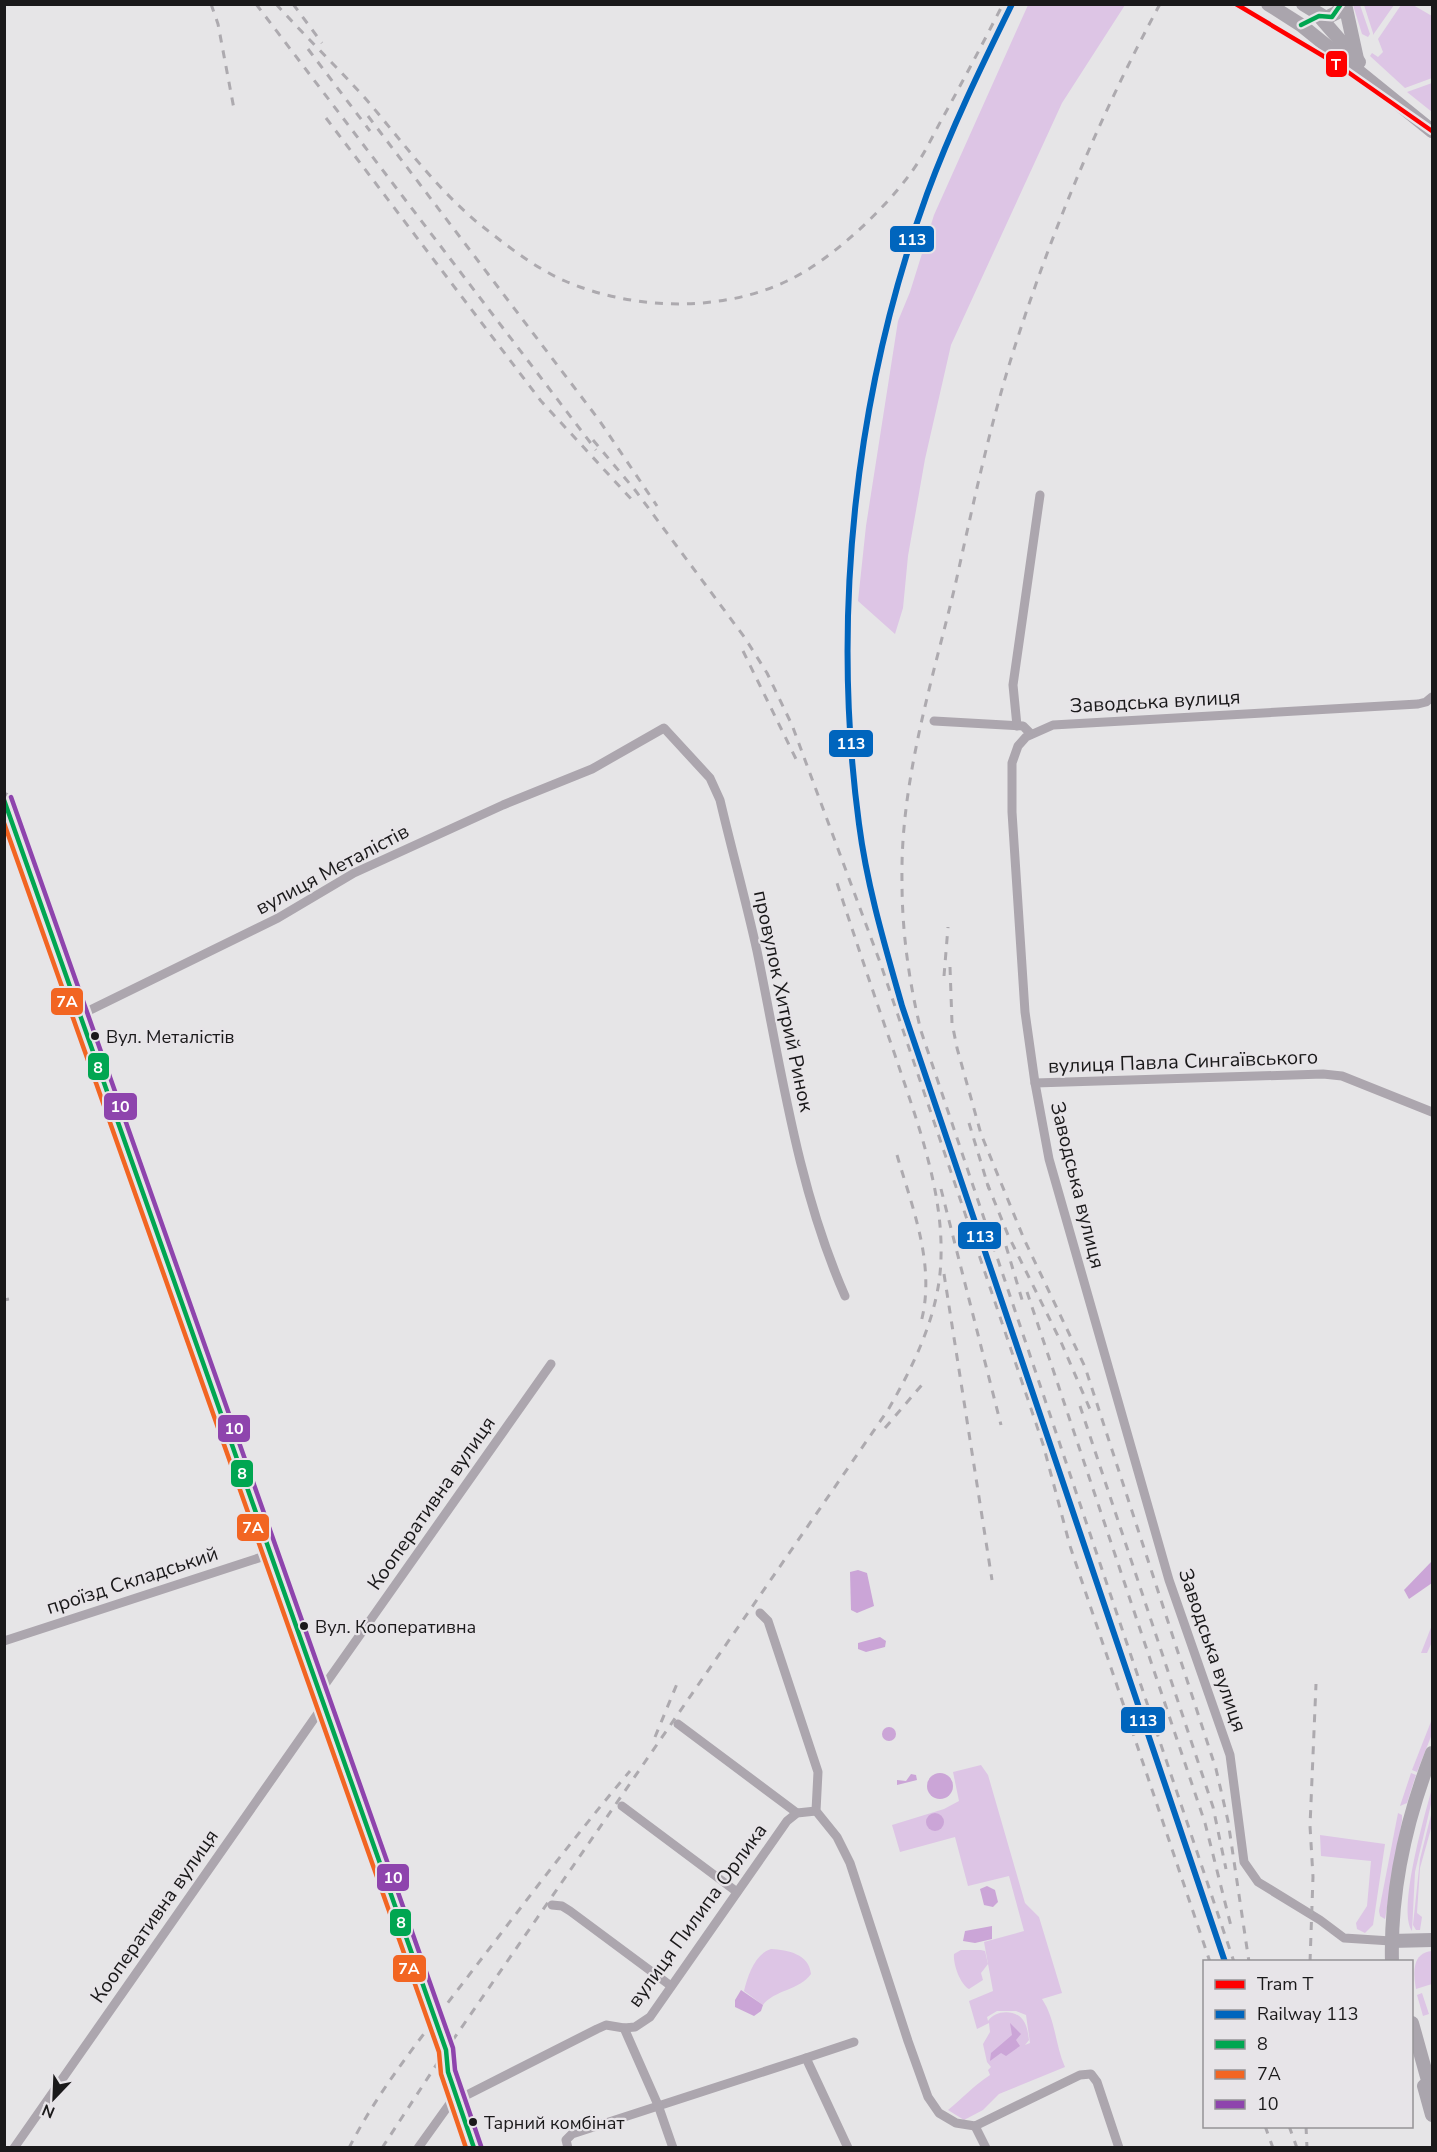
<svg xmlns="http://www.w3.org/2000/svg" width="1437" height="2152" viewBox="0 0 1437 2152" font-family="'Nunito Sans',sans-serif">
	<style>
		.green { fill: #ddc5e5; fill-rule: evenodd }
		.water { fill: #cba5d7 }
		.lines { fill: none; stroke-linecap: round; stroke-linejoin: round }
		.street { stroke: #aca6ae; stroke-width: 9 }
		.secondary { stroke: #aaa5ad; stroke-width: 14 }
		.rail { stroke: #adaaaf; stroke-width: 3; stroke-dasharray: 8 8; stroke-linecap: butt }
		.bus-1-casing { stroke: #e7e4e8; stroke-width: 9 }
		.bus-2-casing { stroke: #e7e4e8; stroke-width: 9 }
		.bus-3-casing { stroke: #e7e4e8; stroke-width: 9 }
		.bus-1 { stroke: #00a651; stroke-width: 4.5 }
		.bus-2 { stroke: #f26522; stroke-width: 4.5 }
		.bus-3 { stroke: #8e44ad; stroke-width: 4.5 }
		.rail-1-casing { stroke: #e7e4e8; stroke-width: 10 }
		.rail-1 { stroke: #0065bd; stroke-width: 6 }
		.tram-1-casing { stroke: #e7e4e8; stroke-width: 9 }
		.tram-1 { stroke: #f00; stroke-width: 4.5 }
		.bus-dot { fill: #1a191a; stroke: #e7e4e8; stroke-width: 2 }
		.labels { text-anchor: middle; stroke-width: 4.5; stroke-linejoin: round; paint-order: stroke }
		.bus-label { font-size: 18px; fill: #1a191a; stroke: #e7e4e8; text-anchor: start }
		.street-label { font-size: 20px; fill: #1a191a; stroke: #e7e4e8 }
		.line-badge { stroke: #e7e4e8; stroke-width: 2 }
		.badge-label { font-size: 16px; text-anchor: middle; font-weight: bold; fill: #fff }
	</style>
	<rect width="100%" height="100%" fill="#e6e5e7"/>
	<g class="green">
		<polygon points="1028,5 1125,5 1062,103 951,345 925,459 908,556 903,608 895,634 858,601 866,526 898,321 910,292 934,215"/>
		<polygon points="1353,5 1360,5 1370,34 1368,37 1362,34"/>
		<polygon points="1364,5 1394,5 1373,35 1373,33"/>
		<polygon points="1401,5 1413,5 1432,16 1432,78 1405,88 1370,56 1372,53 1378,57 1383,52 1378,39"/>
		<polygon points="1432,83 1432,112 1407,92"/>
		<polygon points="1432,1625 1432,1642 1427,1653 1421,1653"/>
		<polygon points="1432,1719 1432,1734 1417,1772 1412,1770"/>
		<path d="M981 1765 988 1775 1025 1903 1039 1917 1062 1993 1042 1999C1056 2020 1055 2045 1065 2067L999 2094 983 2110 964 2120 948 2110C963 2098 973 2086 990 2075L988 2070 991 2067 987 2062 983 2044 990 2032 989 2023 977 2029 969 2001 993 1991 984 1942 1024 1931 1009 1876 968 1886 955 1837 900 1852 892 1825 944 1809 959 1801 953 1772ZM997 2011H1016L1026 2015 1030 2043 1025 2045 1029 2040C1028 2033 1027 2025 1023 2020 1015 2009 995 2010 988 2021L987 2017Z"/>
		<polygon points="1411,1773 1416,1775 1407,1803 1400,1806"/>
		<path d="M1432 1788V1800L1415 1872 1412 1931C1397 1910 1425 1814 1432 1788Z"/>
		<polygon points="1432,1811 1432,1825 1420,1868 1417,1913 1422,1917 1420,1930 1416,1930 1413,1925 1420,1859"/>
		<polygon points="1398,1813 1402,1815 1402,1820 1385,1919 1380,1916 1379,1911"/>
		<polygon points="1320,1835 1385,1844 1373,1925 1365,1933 1357,1929 1356,1923 1367,1906 1371,1861 1321,1856"/>
		<path d="M771 1949C788 1950 809 1954 811 1974 800 1990 774 1990 763 2005L744 1991C748 1975 755 1954 771 1949Z"/>
		<path d="M961 1950H981L985 1951 988 1964 981 1973 983 1980 969 1989C960 1984 953 1964 954 1954Z"/>
		<path d="M1432 1951V1984L1416 1989C1413 1972 1412 1953 1432 1951Z"/>
		<polygon points="1422,1993 1429,2014 1423,2016 1417,1995"/>
	</g>
	<g class="water">
		<polygon points="1432,1561 1432,1583 1409,1599 1404,1590"/>
		<polygon points="858,1570 867,1573 874,1606 857,1613 851,1610 850,1572"/>
		<polygon points="880,1637 886,1641 885,1647 866,1652 858,1649 858,1643"/>
		<circle cx="889" cy="1734" r="7"/>
		<circle cx="940" cy="1786" r="13"/>
		<polygon points="911,1774 916,1775 917,1780 897,1785 897,1780 906,1781"/>
		<circle cx="935" cy="1822" r="9"/>
		<polygon points="987,1886 995,1890 998,1902 993,1907 984,1905 980,1889"/>
		<polygon points="992,1926 992,1939 975,1943 963,1941 965,1931"/>
		<polygon points="741,1990 763,2005 761,2011 754,2016 735,2007 735,2000"/>
		<polygon points="1010,2023 1021,2034 1016,2040 1020,2046 1006,2056 1001,2053 990,2061 991,2053 1012,2035"/>
	</g>
	<g class="lines">
		<g class="street">
			<polyline points="934,721 1023,726 1031,734"/>
			<polyline points="1017,726 1013,685 1040,495"/>
			<path d="M82 1014 278 918 354 873 503 805 592 769 664 728 710 778 720 800C732 851 746 901 757 951 781 1067 797 1187 845 1296"/>
			<polyline points="1035,1083 1323,1074 1342,1076 1432,1112"/>
			<polyline points="760,1613 768,1621 818,1772 816,1811 837,1837 850,1863 908,2041 928,2097 939,2113 956,2123 975,2126 1080,2075 1091,2074 1097,2082 1119,2148"/>
			<polyline points="4,1641 271,1554"/>
			<polyline points="319,1693 551,1364"/>
			<polyline points="678,1724 797,1813"/>
			<polyline points="622,1806 737,1892"/>
			<polyline points="552,1905 562,1906 570,1911 671,1986"/>
			<polyline points="1391,1941 1344,1938 1320,1920 1258,1882 1244,1862 1230,1755 1169,1580 1049,1159 1035,1083 1025,1012 1012,812 1012,763 1018,746 1026,737 1053,725 1418,704 1426,702 1432,697"/>
			<polyline points="806,2058 854,2042"/>
			<polyline points="457,2100 597,2029 606,2025 624,2028"/>
			<polyline points="975,2126 986,2148"/>
			<polyline points="14,2148 323,1706"/>
			<polyline points="418,2148 456,2095"/>
			<polyline points="568,2148 566,2140 572,2134 806,2058 848,2148"/>
			<polyline points="673,2148 658,2105 624,2028 635,2027 650,2017 787,1821 797,1813 816,1811"/>
		</g>
		<g class="secondary">
			<polyline points="1268,4 1301,25 1432,131"/>
			<polyline points="1303,4 1326,18 1338,12 1341,4"/>
			<polyline points="1345,4 1357,59"/>
			<polyline points="1319,16 1359,62"/>
			<polyline points="4,799 446,2050 448,2072 474,2148"/>
			<polyline points="1391,1941 1432,1940"/>
			<path d="M1392 1962C1390 1889 1406 1820 1432 1753"/>
			<polyline points="1412,2023 1432,2095"/>
			<polyline points="1424,2086 1432,2115"/>
		</g>
		<g class="rail">
			<polyline points="211,4 218,24 234,109"/>
			<polyline points="256,4 596,450"/>
			<path d="M276 4C305 36 336 66 365 98 402 141 434 186 478 223 505 244 533 267 565 281 632 310 720 313 787 281 830 261 882 212 910 174 923 157 932 137 942 119 963 81 983 43 1003 4"/>
			<polyline points="293,4 322,43"/>
			<path d="M1160 4C1101 113 1053 228 1015 346 990 424 973 505 955 586 932 682 900 782 902 882 902 932 909 982 921 1031L1234 1962"/>
			<polyline points="308,49 370,131"/>
			<polyline points="368,116 599,420 657,506"/>
			<polyline points="326,118 541,401 633,501"/>
			<polyline points="593,440 635,490 745,638 767,673 792,725 881,965 1043,1444 1070,1546 1210,1962"/>
			<polyline points="743,651 797,761"/>
			<polyline points="950,967 952,1023 957,1048 981,1134 1024,1239 1085,1367 1216,1769 1228,1821 1249,1962"/>
			<polyline points="944,976 948,927"/>
			<polyline points="969,1123 989,1189"/>
			<path d="M897 1155C913 1210 937 1268 920 1326"/>
			<polyline points="987,1183 1008,1235 1061,1342 1092,1414"/>
			<polyline points="941,1189 1001,1425"/>
			<polyline points="1006,1246 1023,1303"/>
			<polyline points="944,1274 992,1580"/>
			<polyline points="1027,1292 1205,1823 1232,1930"/>
			<polyline points="4,1300 9,1299"/>
			<polyline points="1080,1406 1213,1807 1226,1869"/>
			<polyline points="885,1428 926,1380"/>
			<polyline points="655,1737 679,1679"/>
			<polyline points="1310,1962 1313,1877 1310,1826 1316,1684"/>
			<polyline points="1265,2126 1273,2148"/>
			<polyline points="1289,2126 1297,2148"/>
			<polyline points="1306,2126 1307,2148"/>
			<path d="M349 2148C380 2087 425 2033 466 1979 520 1909 573 1838 630 1771"/>
			<path d="M382 2148 446 2050 888 1410C915 1363 940 1312 941 1257 943 1190 917 1121 896 1058 875 998 855 938 835 877"/>
		</g>
		<defs>
			<g id="bus-1">
				<polyline points="1301,25 1319,16 1332,17 1341,4"/>
				<polyline points="4,800 446,2050 448,2072 474,2148"/>
			</g>
			<polyline id="bus-2" points="4,823 439,2052 441,2074 466,2148"/>
			<polyline id="bus-3" points="11,797 453,2048 455,2070 481,2146"/>
		</defs>
		<use href="#bus-1" class="bus-1-casing"/>
		<use href="#bus-2" class="bus-2-casing"/>
		<use href="#bus-3" class="bus-3-casing"/>
		<use href="#bus-1" class="bus-1"/>
		<use href="#bus-2" class="bus-2"/>
		<use href="#bus-3" class="bus-3"/>
		<defs>
			<path id="rail-1" d="M1012 4C981 67 951 129 927 194 855 392 831 615 859 824 867 886 885 946 902 1006L1225 1962"/>
		</defs>
		<use href="#rail-1" class="rail-1-casing"/>
		<use href="#rail-1" class="rail-1"/>
		<defs>
			<polyline id="tram-1" points="1236,4 1335,63 1432,131"/>
		</defs>
		<use href="#tram-1" class="tram-1-casing"/>
		<use href="#tram-1" class="tram-1"/>
	</g>
	<g class="bus-dot">
		<circle cx="95" cy="1036" r="5"/>
		<circle cx="304" cy="1626" r="5"/>
		<circle cx="473" cy="2122" r="5"/>
	</g>
	<g class="labels">
		<g class="bus-label">
			<text x="106" y="1043">Вул. Металістів</text>
			<text x="315" y="1633">Вул. Кооперативна</text>
			<text x="484" y="2129">Тарний комбінат</text>
		</g>
		<g class="street-label">
			<text transform="translate(1155 701) rotate(-3)" y="7">Заводська вулиця</text>
			<text transform="translate(332 869) rotate(-28)" y="7">вулиця Металістів</text>
			<text transform="translate(784 1001) rotate(78)" y="7">провулок Хитрий Ринок</text>
			<text transform="translate(1183 1061) rotate(-2)" y="7">вулиця Павла Сингаївського</text>
			<text transform="translate(1078 1185) rotate(76)" y="7">Заводська вулиця</text>
			<text transform="translate(431 1503) rotate(-55)" y="7">Кооперативна вулиця</text>
			<text transform="translate(132 1580) rotate(-18)" y="7">проїзд Складський</text>
			<text transform="translate(1213 1650) rotate(71)" y="7">Заводська вулиця</text>
			<text transform="translate(697 1915) rotate(-54)" y="7">вулиця Пилипа Орлика</text>
			<text transform="translate(154 1916) rotate(-55)" y="7">Кооперативна вулиця</text>
		</g>
	</g>
	<g class="line-badge">
		<rect x="1325" y="50" width="23" height="28" rx="6" fill="#f00"/>
		<rect x="889" y="225" width="46" height="28" rx="6" fill="#0065bd"/>
		<rect x="828" y="729" width="46" height="29" rx="6" fill="#0065bd"/>
		<rect x="50" y="987" width="34" height="29" rx="6" fill="#f26522"/>
		<rect x="87" y="1052" width="23" height="29" rx="6" fill="#00a651"/>
		<rect x="103" y="1092" width="35" height="29" rx="6" fill="#8e44ad"/>
		<rect x="957" y="1221" width="45" height="29" rx="6" fill="#0065bd"/>
		<rect x="217" y="1414" width="34" height="29" rx="6" fill="#8e44ad"/>
		<rect x="230" y="1459" width="24" height="29" rx="6" fill="#00a651"/>
		<rect x="236" y="1513" width="34" height="29" rx="6" fill="#f26522"/>
		<rect x="1120" y="1706" width="46" height="28" rx="6" fill="#0065bd"/>
		<rect x="376" y="1863" width="34" height="29" rx="6" fill="#8e44ad"/>
		<rect x="389" y="1908" width="23" height="29" rx="6" fill="#00a651"/>
		<rect x="392" y="1954" width="35" height="29" rx="6" fill="#f26522"/>
	</g>
	<g class="badge-label">
		<text x="1336" y="70">Т</text>
		<text x="912" y="245">113</text>
		<text x="851" y="749">113</text>
		<text x="67" y="1007">7А</text>
		<text x="98" y="1073">8</text>
		<text x="120" y="1112">10</text>
		<text x="980" y="1242">113</text>
		<text x="234" y="1434">10</text>
		<text x="242" y="1479">8</text>
		<text x="253" y="1533">7А</text>
		<text x="1143" y="1726">113</text>
		<text x="393" y="1883">10</text>
		<text x="401" y="1928">8</text>
		<text x="409" y="1974">7А</text>
	</g>
	<rect width="1437" height="2152" fill="none" stroke="#1a191a" stroke-width="12"/>
	<rect x="1203" y="1960" width="210" height="168" fill="#e7e4e8" stroke="#959396" stroke-width="1.5"/>
	<rect x="1215" y="1980" width="30" height="9" fill="#ff0000" stroke="#959396" stroke-width="1.5"/>
	<text x="1257" y="1990" font-size="18" fill="#1a191a">Tram Т</text>
	<rect x="1215" y="2010" width="30" height="9" fill="#0065bd" stroke="#959396" stroke-width="1.5"/>
	<text x="1257" y="2020" font-size="18" fill="#1a191a">Railway 113</text>
	<rect x="1215" y="2040" width="30" height="9" fill="#00a651" stroke="#959396" stroke-width="1.5"/>
	<text x="1257" y="2050" font-size="18" fill="#1a191a">8</text>
	<rect x="1215" y="2070" width="30" height="9" fill="#f26522" stroke="#959396" stroke-width="1.5"/>
	<text x="1257" y="2080" font-size="18" fill="#1a191a">7А</text>
	<rect x="1215" y="2100" width="30" height="9" fill="#8e44ad" stroke="#959396" stroke-width="1.5"/>
	<text x="1257" y="2110" font-size="18" fill="#1a191a">10</text>
	<g transform="translate(54 2098) rotate(203)" stroke="#e7e4e8" stroke-width="4.5" paint-order="stroke">
	<path d="M0-4.5L10 22L0 15L-10 22Z" fill="#1a191a"/>
	<text y="-9" font-size="16" font-weight="bold" text-anchor="middle" fill="#1a191a">N</text>
	</g>
</svg>
